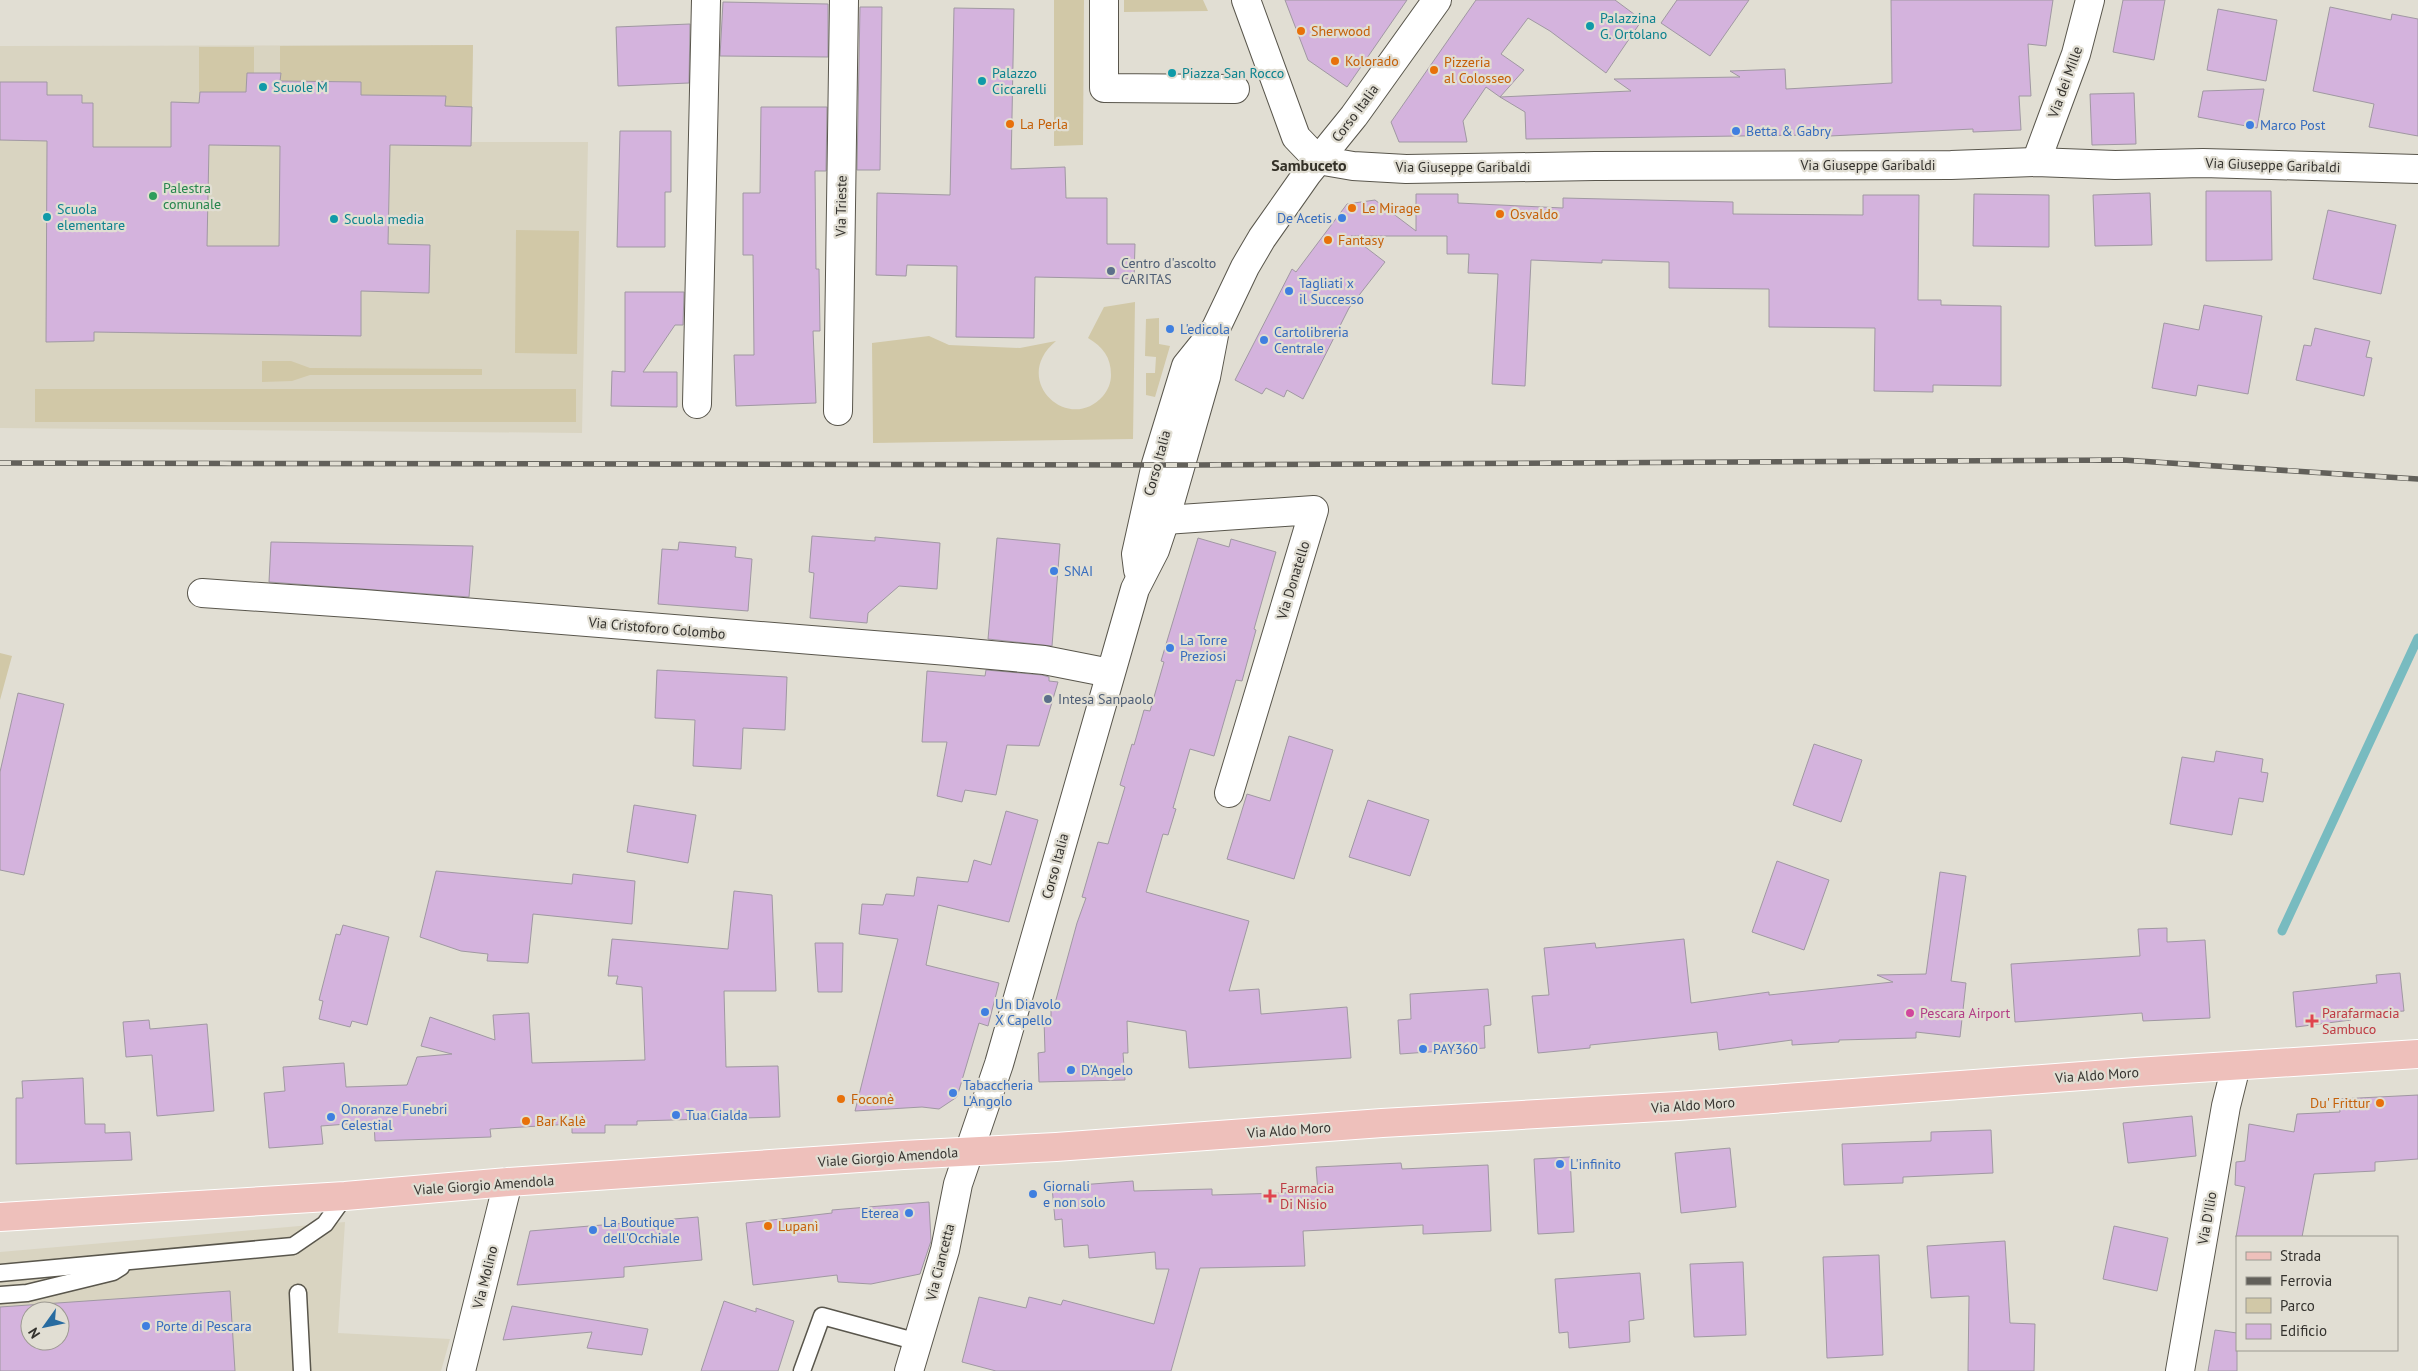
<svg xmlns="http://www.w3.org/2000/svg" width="2418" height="1371" viewBox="0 0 2418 1371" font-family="'PT Sans',sans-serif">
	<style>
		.built { fill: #d9d4c1; fill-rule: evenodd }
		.green { fill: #d1c8a7 }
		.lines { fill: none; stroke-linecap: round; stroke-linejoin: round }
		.stream { stroke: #78bbc0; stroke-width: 9 }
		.building { fill: #d4b3dd; stroke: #a098a2; fill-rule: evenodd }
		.lane-casing { stroke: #59564c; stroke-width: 19 }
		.street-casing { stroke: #59564c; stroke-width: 30 }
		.primary-casing { stroke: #fff; stroke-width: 30 }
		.lane { stroke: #fff; stroke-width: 16 }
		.street { stroke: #fff; stroke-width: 28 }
		.primary { stroke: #eec0bb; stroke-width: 28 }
		.rail-casing { stroke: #62605a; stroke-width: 5.5 }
		.rail { stroke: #e1ded3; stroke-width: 4; stroke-dasharray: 11; stroke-linecap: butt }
		.culture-dot { fill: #0f9aa8; stroke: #e1ded3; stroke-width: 2 }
		.food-dot { fill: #e8710a; stroke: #e1ded3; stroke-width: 2 }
		.shop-dot { fill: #3f7fe0; stroke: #e1ded3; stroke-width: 2 }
		.leisure-dot { fill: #2e9e5b; stroke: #e1ded3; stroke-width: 2 }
		.service-dot { fill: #5c6f8a; stroke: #e1ded3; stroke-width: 2 }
		.hotel-dot { fill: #d1479c; stroke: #e1ded3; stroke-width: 2 }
		.health-dot { fill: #e0444e; stroke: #e1ded3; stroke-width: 2 }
		.labels { text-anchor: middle; stroke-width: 4.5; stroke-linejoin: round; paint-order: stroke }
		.culture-label { font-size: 14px; fill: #0d838f; stroke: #e1ded3; text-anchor: start }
		.food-label { font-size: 14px; fill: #c56008; stroke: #e1ded3; text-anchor: start }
		.street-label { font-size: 14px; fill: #34322e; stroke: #e1ded3 }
		.shop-label { font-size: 14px; fill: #366cbe; stroke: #e1ded3; text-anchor: start }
		.leisure-label { font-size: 14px; fill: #27864d; stroke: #e1ded3; text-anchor: start }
		.service-label { font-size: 14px; fill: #4e5e75; stroke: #e1ded3; text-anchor: start }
		.hotel-label { font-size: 14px; fill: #b23c85; stroke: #e1ded3; text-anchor: start }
		.health-label { font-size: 14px; fill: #be3a42; stroke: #e1ded3; text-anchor: start }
		.quarter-label { font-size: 16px; font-weight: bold; fill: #343128; stroke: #e1ded3 }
	</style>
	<rect width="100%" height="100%" fill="#e1ded3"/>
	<g class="built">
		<polygon points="473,45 471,142 588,142 582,433 0,428 0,46"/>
		<path d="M345 1222 338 1333 450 1339 441 1371H0V1252ZM30 1311H60V1341H30Z"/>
	</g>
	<g class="green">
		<polygon points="1054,0 1084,0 1083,145 1054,146"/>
		<polygon points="1124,0 1203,0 1208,11 1124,12"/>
		<polygon points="473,45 472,107 445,106 445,96 361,95 361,82 280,81 280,46"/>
		<polygon points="199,47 254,47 254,73 247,73 246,92 199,92"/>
		<polygon points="516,230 579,231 577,354 515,353"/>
		<path d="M1135 302 1133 439 873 443 872 343 929 336 949 345 1020 348 1056 341C1009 380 1069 435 1103 396 1108 390 1111 383 1111 375 1111 357 1103 347 1088 338L1104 307Z"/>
		<polygon points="1159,318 1159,344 1170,346 1155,397 1146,395 1146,373 1155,373 1156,357 1145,356 1146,319"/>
		<polygon points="262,361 291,361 310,368 482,369 482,375 310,375 292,381 262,382"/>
		<rect x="35" y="389" width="541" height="33"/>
		<polygon points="0,653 12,656 0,700"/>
	</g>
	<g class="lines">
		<polyline class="stream" points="2282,931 2418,638"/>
	</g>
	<g class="building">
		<polygon points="1285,0 1407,0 1347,87 1308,60"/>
		<polygon points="1476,0 1615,0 1642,20 1606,73 1550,31 1528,18 1501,54 1524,70 1500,97 1486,87 1463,121 1467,142 1399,142 1391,122"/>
		<polygon points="1677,0 1749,0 1710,56 1661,23"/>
		<polygon points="1891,0 2053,0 2046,46 2028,44 2031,96 2019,96 2021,130 1973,132 1973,129 1809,137 1809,135 1526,139 1525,112 1500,97 1631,91 1614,79 1740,77 1730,71 1785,69 1786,89 1892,83"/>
		<polygon points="2123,0 2165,0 2154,60 2113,52"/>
		<polygon points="723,2 828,4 828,57 720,56"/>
		<polygon points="860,7 882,7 880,170 857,170"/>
		<polygon points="2330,7 2391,20 2392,14 2418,19 2418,136 2369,127 2374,104 2313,91"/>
		<polygon points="954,8 1014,9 1011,169 1065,167 1066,198 1107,198 1107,244 1135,244 1134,279 1035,277 1034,338 956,337 957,266 907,265 906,276 876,275 877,193 950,195"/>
		<polygon points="2218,9 2277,20 2266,81 2207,70"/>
		<polygon points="690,24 689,83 618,86 616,27"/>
		<path d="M247 73H281L280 81 361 82V95L446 96 445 106 472 107 471 146 390 145 388 244 430 245 429 293 361 291V336L94 332V341L46 342 47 141 0 140V82H47V95H82V103H93V147H171V102L199 103 200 92H246ZM209 145 280 146 279 246H207Z"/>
		<polygon points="2264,89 2257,128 2198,117 2203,91"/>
		<polygon points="2134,93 2136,144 2092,145 2090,94"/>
		<polygon points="761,107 827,107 826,171 815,171 816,269 819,269 820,331 813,331 816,403 736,406 734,355 754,355 753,255 743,255 743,193 760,193"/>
		<polygon points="620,131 671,131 671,192 665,192 665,247 617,247"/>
		<polygon points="2206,191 2271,191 2272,260 2206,261"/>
		<polygon points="2150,193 2152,245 2095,246 2093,195"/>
		<polygon points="1416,194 1458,194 1458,203 1563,208 1563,198 1733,202 1733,214 1863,215 1863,195 1919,195 1918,300 1941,300 1941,305 2001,306 2001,386 1933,385 1933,392 1874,391 1875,328 1769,327 1769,289 1669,288 1669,262 1602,260 1602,263 1531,260 1525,386 1492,384 1498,274 1468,273 1469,254 1447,254 1447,236 1351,236 1385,262 1349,308 1303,399 1287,390 1284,397 1266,388 1262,394 1235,380 1292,269 1296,272 1347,204 1375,200 1416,231"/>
		<polygon points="1974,194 2049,195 2049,247 1973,246"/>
		<polygon points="2328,210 2396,225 2381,294 2313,279"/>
		<polygon points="625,292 684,292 683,325 675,325 643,372 677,372 677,407 611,406 612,371 625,372"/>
		<polygon points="2204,305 2262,316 2248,394 2198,385 2196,396 2152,388 2164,323 2199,330"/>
		<polygon points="2315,328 2370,341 2366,357 2372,358 2364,396 2296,380 2304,345 2311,346"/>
		<polygon points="812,536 875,541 875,537 940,543 937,589 899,586 868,613 867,623 810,618 814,573 809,572"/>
		<polygon points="997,538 1060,544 1052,646 988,639"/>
		<polygon points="1198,538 1229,547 1231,539 1276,552 1254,629 1256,630 1242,681 1236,680 1214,756 1190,749 1173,808 1176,809 1168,835 1163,834 1146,892 1249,921 1229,991 1259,989 1261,1014 1347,1007 1351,1058 1189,1068 1186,1031 1127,1021 1128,1053 1123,1053 1125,1080 1039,1082 1038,1053 1045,1052 1044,1020 1051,1019 1051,1007 1054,1007 1077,923 1086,898 1082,897 1098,842 1108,844 1125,787 1120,785 1132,744 1134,745 1144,710 1150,711 1164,662 1161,661"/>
		<polygon points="271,542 473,546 469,597 269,582"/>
		<polygon points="679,542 736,547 735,557 752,559 748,611 658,604 662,549 678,550"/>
		<polygon points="657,670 787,677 785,730 743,728 741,769 693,766 695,720 655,718"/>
		<polygon points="986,670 1042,675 1049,677 1049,681 1058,682 1039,746 1007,745 996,795 965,790 962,802 937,796 947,742 922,742 927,671 985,676"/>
		<polygon points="18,693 64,704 24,875 0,870 0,772"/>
		<polygon points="1289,736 1333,750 1294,879 1227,859 1247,794 1270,801"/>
		<polygon points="1814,744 1862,760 1841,822 1793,805"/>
		<polygon points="2216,751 2263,759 2261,772 2268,773 2263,802 2239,798 2232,835 2170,824 2182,757 2214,762"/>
		<polygon points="1368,800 1429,820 1410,876 1349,857"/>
		<polygon points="634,805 696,815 688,863 627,852"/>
		<polygon points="1006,811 1038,820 1009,922 938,905 926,965 999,983 988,1026 979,1023 957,1097 939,1109 922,1107 855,1111 898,939 859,934 862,904 883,905 886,894 914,896 917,877 968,882 974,860 991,865"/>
		<polygon points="1777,861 1829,880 1804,950 1752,932"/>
		<polygon points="436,871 572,884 573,874 635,881 632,924 533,914 528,963 487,961 488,954 461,951 420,937"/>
		<polygon points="1940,872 1966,876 1951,981 1966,983 1960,1037 1916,1032 1916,1038 1839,1040 1839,1042 1792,1045 1792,1040 1719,1050 1717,1032 1590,1045 1590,1048 1538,1053 1532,996 1549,995 1544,948 1595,943 1596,948 1684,939 1691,1003 1769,992 1769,995 1893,982 1877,975 1926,974"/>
		<polygon points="734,891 772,895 776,991 724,991 726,1067 778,1066 780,1117 637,1121 637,1125 605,1125 605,1133 572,1133 572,1124 490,1129 491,1137 375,1141 374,1122 321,1126 323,1144 269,1148 264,1093 285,1091 283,1067 344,1063 346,1087 407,1085 417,1057 452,1054 421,1046 430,1017 495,1040 493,1015 529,1013 532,1063 645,1060 642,987 616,984 618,976 608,976 612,939 728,949"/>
		<polygon points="343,925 389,937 367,1025 352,1021 350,1027 319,1019 323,1001 319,1000 336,934 340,935"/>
		<polygon points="2167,928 2167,942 2205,940 2210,1018 2143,1021 2142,1013 2015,1022 2011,964 2140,956 2138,929"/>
		<polygon points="815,943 843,943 842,992 818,992"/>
		<polygon points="2400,973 2404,1011 2350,1015 2351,1020 2296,1027 2293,992 2377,983 2376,975"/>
		<polygon points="1488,989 1491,1025 1484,1026 1485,1048 1400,1054 1398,1020 1411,1019 1410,994"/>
		<polygon points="149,1020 150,1029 207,1024 214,1111 157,1116 152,1055 126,1057 123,1022"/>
		<polygon points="83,1078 85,1124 105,1124 105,1133 130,1132 132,1160 16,1164 16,1098 23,1098 22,1081"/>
		<polygon points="2418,1095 2418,1159 2375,1162 2375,1171 2314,1174 2302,1237 2236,1237 2245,1187 2235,1185 2236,1162 2245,1161 2249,1124 2294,1132 2297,1114 2340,1112 2339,1099"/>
		<polygon points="2192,1116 2196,1156 2128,1163 2123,1123"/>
		<polygon points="1991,1130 1993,1173 1903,1177 1903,1183 1844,1185 1842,1144 1931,1141 1931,1132"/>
		<polygon points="1730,1148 1736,1207 1681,1213 1675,1153"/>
		<polygon points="1570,1157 1574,1232 1538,1234 1534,1159"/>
		<polygon points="1401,1163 1402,1169 1488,1165 1491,1231 1423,1234 1423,1225 1303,1231 1305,1266 1200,1268 1171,1371 996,1371 962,1362 979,1297 1026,1308 1029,1297 1061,1305 1063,1300 1154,1324 1169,1269 1156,1269 1155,1252 1089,1258 1088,1245 1064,1247 1062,1219 1055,1220 1052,1187 1133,1181 1134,1191 1212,1189 1212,1195 1318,1192 1316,1167"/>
		<polygon points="929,1202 931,1241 920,1274 871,1284 838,1282 837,1275 753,1285 746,1223 832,1213 832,1210"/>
		<polygon points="698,1217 702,1260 624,1267 624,1277 517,1285 530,1231"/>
		<polygon points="2114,1226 2168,1238 2157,1291 2103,1279"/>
		<polygon points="2005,1241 2010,1323 2035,1324 2034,1371 1968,1371 1969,1296 1931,1298 1927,1246"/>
		<polygon points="1879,1255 1883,1355 1827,1358 1823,1257"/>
		<polygon points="1743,1262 1746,1335 1694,1337 1690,1264"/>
		<polygon points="1640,1273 1644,1319 1629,1321 1630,1342 1569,1348 1568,1332 1559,1333 1555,1279"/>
		<path d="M230 1291 235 1371H0V1307ZM30 1311H60V1341H30Z"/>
		<polygon points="724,1301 756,1312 756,1308 794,1321 778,1371 701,1371"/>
		<polygon points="512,1306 648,1329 642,1355 587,1348 592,1332 503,1340"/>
		<polygon points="2215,1330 2237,1333 2237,1371 2208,1371"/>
	</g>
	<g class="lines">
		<defs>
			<g id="lane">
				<polyline points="0,1273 293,1246 325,1224 345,1196"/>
				<polyline points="298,1293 302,1371"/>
				<polyline points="0,1295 27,1293 113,1272 121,1267"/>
				<polyline points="802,1371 822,1316 918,1342"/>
			</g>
			<g id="street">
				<polyline points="1104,0 1104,88 1235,89"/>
				<polyline points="1246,0 1296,137 1318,160"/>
				<polyline points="1318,160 1353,166 1406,169 1595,166 1951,165 2036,162 2115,165 2203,163 2418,169"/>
				<polyline points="2036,162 2076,54 2090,0"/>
				<polyline points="697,404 706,0"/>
				<polyline points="838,411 844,0"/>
				<polyline points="1165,520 1314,510 1229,793"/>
				<polyline points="1138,570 1136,554 1156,464 1186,366 1215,330 1245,267 1262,238 1307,174 1354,116 1437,0"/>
				<polyline points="202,593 364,604 948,651 1044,660 1110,673"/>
				<polyline points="461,1371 508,1182"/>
				<polyline points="909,1371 945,1250 958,1184 999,1064 1135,589 1155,550 1165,520 1206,377 1215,330"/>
				<polyline points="2180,1371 2226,1106 2236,1066"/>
			</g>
			<polyline id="primary" points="0,1217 345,1196 508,1182 903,1155 1056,1147 1382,1123 1678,1106 2136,1072 2418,1054"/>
		</defs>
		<use href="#lane" class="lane-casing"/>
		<use href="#street" class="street-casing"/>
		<use href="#primary" class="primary-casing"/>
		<use href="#lane" class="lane"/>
		<use href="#street" class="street"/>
		<use href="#primary" class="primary"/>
		<defs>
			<polyline id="rail" points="0,463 1193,465 2123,460 2418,479"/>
		</defs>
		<use href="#rail" class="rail-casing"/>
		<use href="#rail" class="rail"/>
	</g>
	<g class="culture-dot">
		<circle cx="1590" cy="26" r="5"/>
		<circle cx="1172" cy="73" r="5"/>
		<circle cx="982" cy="81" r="5"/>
		<circle cx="263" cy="87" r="5"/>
		<circle cx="47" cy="217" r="5"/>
		<circle cx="334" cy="219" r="5"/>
	</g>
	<g class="food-dot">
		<circle cx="1301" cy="31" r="5"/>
		<circle cx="1335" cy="61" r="5"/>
		<circle cx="1434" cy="70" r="5"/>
		<circle cx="1010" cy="124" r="5"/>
		<circle cx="1352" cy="208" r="5"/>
		<circle cx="1500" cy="214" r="5"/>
		<circle cx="1328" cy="240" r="5"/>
		<circle cx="841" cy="1099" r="5"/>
		<circle cx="2380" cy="1103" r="5"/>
		<circle cx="526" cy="1121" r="5"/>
		<circle cx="768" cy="1226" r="5"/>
	</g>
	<g class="shop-dot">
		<circle cx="2250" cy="125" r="5"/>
		<circle cx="1736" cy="131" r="5"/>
		<circle cx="1342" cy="218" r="5"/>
		<circle cx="1289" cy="291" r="5"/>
		<circle cx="1170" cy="329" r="5"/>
		<circle cx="1264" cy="340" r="5"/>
		<circle cx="1054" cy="571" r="5"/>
		<circle cx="1170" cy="648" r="5"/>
		<circle cx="985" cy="1012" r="5"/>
		<circle cx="1423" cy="1049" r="5"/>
		<circle cx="1071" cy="1070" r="5"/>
		<circle cx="953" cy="1093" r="5"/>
		<circle cx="676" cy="1115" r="5"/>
		<circle cx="331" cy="1117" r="5"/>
		<circle cx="1560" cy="1164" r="5"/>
		<circle cx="1033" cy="1194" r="5"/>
		<circle cx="909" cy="1213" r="5"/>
		<circle cx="593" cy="1230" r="5"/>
		<circle cx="146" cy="1326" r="5"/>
	</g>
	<circle class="leisure-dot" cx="153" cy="196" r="5"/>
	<g class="service-dot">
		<circle cx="1111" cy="271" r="5"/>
		<circle cx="1048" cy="699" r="5"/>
	</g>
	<circle class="hotel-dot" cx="1910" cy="1013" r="5"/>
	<g class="health-dot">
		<path d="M2309.5 1013.5h5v5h5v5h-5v5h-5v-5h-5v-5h5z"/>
		<path d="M1267.5 1188.5h5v5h5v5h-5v5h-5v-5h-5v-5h5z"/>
	</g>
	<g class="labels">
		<g class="culture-label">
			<text x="1600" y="23">Palazzina<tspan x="1600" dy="16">G. Ortolano</tspan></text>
			<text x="992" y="78">Palazzo<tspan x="992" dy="16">Ciccarelli</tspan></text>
			<text x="1182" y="78">Piazza San Rocco</text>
			<text x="273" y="92">Scuole M</text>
			<text x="57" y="214">Scuola<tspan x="57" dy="16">elementare</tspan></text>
			<text x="344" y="224">Scuola media</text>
		</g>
		<g class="food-label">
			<text x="1311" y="36">Sherwood</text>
			<text x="1345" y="66">Kolorado</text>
			<text x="1444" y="67">Pizzeria<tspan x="1444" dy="16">al Colosseo</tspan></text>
			<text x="1020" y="129">La Perla</text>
			<text x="1362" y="213">Le Mirage</text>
			<text x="1510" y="219">Osvaldo</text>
			<text x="1338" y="245">Fantasy</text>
			<text x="851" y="1104">Foconè</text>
			<text x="2370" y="1108" text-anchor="end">Du' Frittur</text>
			<text x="536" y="1126">Bar Kalè</text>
			<text x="778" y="1231">Lupanì</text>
		</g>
		<g class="street-label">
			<text transform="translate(2065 82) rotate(-70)" y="5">Via dei Mille</text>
			<text transform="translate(1355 113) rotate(-53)" y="5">Corso Italia</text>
			<text x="1868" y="170">Via Giuseppe Garibaldi</text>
			<text transform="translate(2273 165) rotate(2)" y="5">Via Giuseppe Garibaldi</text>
			<text x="1463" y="172">Via Giuseppe Garibaldi</text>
			<text transform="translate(841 206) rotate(-89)" y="5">Via Trieste</text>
			<text transform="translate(1157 463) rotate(-75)" y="5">Corso Italia</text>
			<text transform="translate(1293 580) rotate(-73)" y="5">Via Donatello</text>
			<text transform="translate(657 628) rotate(5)" y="5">Via Cristoforo Colombo</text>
			<text transform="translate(1055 866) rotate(-75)" y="5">Corso Italia</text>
			<text transform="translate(2097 1075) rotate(-4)" y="5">Via Aldo Moro</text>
			<text transform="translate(1693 1105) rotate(-4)" y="5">Via Aldo Moro</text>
			<text transform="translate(1289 1130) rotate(-4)" y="5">Via Aldo Moro</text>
			<text transform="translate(888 1157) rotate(-4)" y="5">Viale Giorgio Amendola</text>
			<text transform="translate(484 1185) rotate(-4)" y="5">Viale Giorgio Amendola</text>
			<text transform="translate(2207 1218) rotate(-80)" y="5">Via D'Ilio</text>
			<text transform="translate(940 1262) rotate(-76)" y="5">Via Ciancetta</text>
			<text transform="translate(485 1277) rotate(-76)" y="5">Via Molino</text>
		</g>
		<g class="shop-label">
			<text x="2260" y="130">Marco Post</text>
			<text x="1746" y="136">Betta &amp; Gabry</text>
			<text x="1332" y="223" text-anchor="end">De Acetis</text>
			<text x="1299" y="288">Tagliati x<tspan x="1299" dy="16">il Successo</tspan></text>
			<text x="1180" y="334">L'edicola</text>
			<text x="1274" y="337">Cartolibreria<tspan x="1274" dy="16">Centrale</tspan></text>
			<text x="1064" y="576">SNAI</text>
			<text x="1180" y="645">La Torre<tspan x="1180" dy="16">Preziosi</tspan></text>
			<text x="995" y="1009">Un Diavolo<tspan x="995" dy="16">X Capello</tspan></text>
			<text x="1433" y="1054">PAY360</text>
			<text x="1081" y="1075">D'Angelo</text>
			<text x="963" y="1090">Tabaccheria<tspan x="963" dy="16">L'Angolo</tspan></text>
			<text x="341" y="1114">Onoranze Funebri<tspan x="341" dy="16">Celestial</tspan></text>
			<text x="686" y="1120">Tua Cialda</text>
			<text x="1570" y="1169">L'infinito</text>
			<text x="1043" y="1191">Giornali<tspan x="1043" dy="16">e non solo</tspan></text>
			<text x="899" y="1218" text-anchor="end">Eterea</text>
			<text x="603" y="1227">La Boutique<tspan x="603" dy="16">dell'Occhiale</tspan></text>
			<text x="156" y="1331">Porte di Pescara</text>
		</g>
		<g class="leisure-label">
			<text x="163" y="193">Palestra<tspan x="163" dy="16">comunale</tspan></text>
		</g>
		<g class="service-label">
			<text x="1121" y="268">Centro d'ascolto<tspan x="1121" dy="16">CARITAS</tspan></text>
			<text x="1058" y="704">Intesa Sanpaolo</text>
		</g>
		<g class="hotel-label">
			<text x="1920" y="1018">Pescara Airport</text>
		</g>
		<g class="health-label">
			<text x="2322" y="1018">Parafarmacia<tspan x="2322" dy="16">Sambuco</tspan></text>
			<text x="1280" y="1193">Farmacia<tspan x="1280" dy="16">Di Nisio</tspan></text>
		</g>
		<g class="quarter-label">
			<text x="1309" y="171">Sambuceto</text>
		</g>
	</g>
	<rect x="2236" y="1236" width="162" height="115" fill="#e1ded3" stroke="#9c9991"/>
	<rect x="2246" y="1252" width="25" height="8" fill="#eec0bb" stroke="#9c9991"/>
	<text x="2280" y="1261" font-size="15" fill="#34322e">Strada</text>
	<rect x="2246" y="1277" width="25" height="8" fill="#62605a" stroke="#9c9991"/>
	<text x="2280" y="1286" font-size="15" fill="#34322e">Ferrovia</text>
	<rect x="2246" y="1298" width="25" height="15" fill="#d1c8a7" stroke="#9c9991"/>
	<text x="2280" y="1311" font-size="15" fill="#34322e">Parco</text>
	<rect x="2246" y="1324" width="25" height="15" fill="#d4b3dd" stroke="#9c9991"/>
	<text x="2280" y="1336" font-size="15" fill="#34322e">Edificio</text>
	<g transform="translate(45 1326) rotate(237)"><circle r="24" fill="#e1ded3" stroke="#9c9991"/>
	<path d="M0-4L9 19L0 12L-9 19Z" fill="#276ba0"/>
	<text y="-8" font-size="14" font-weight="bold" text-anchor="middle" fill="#34322e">N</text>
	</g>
</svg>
